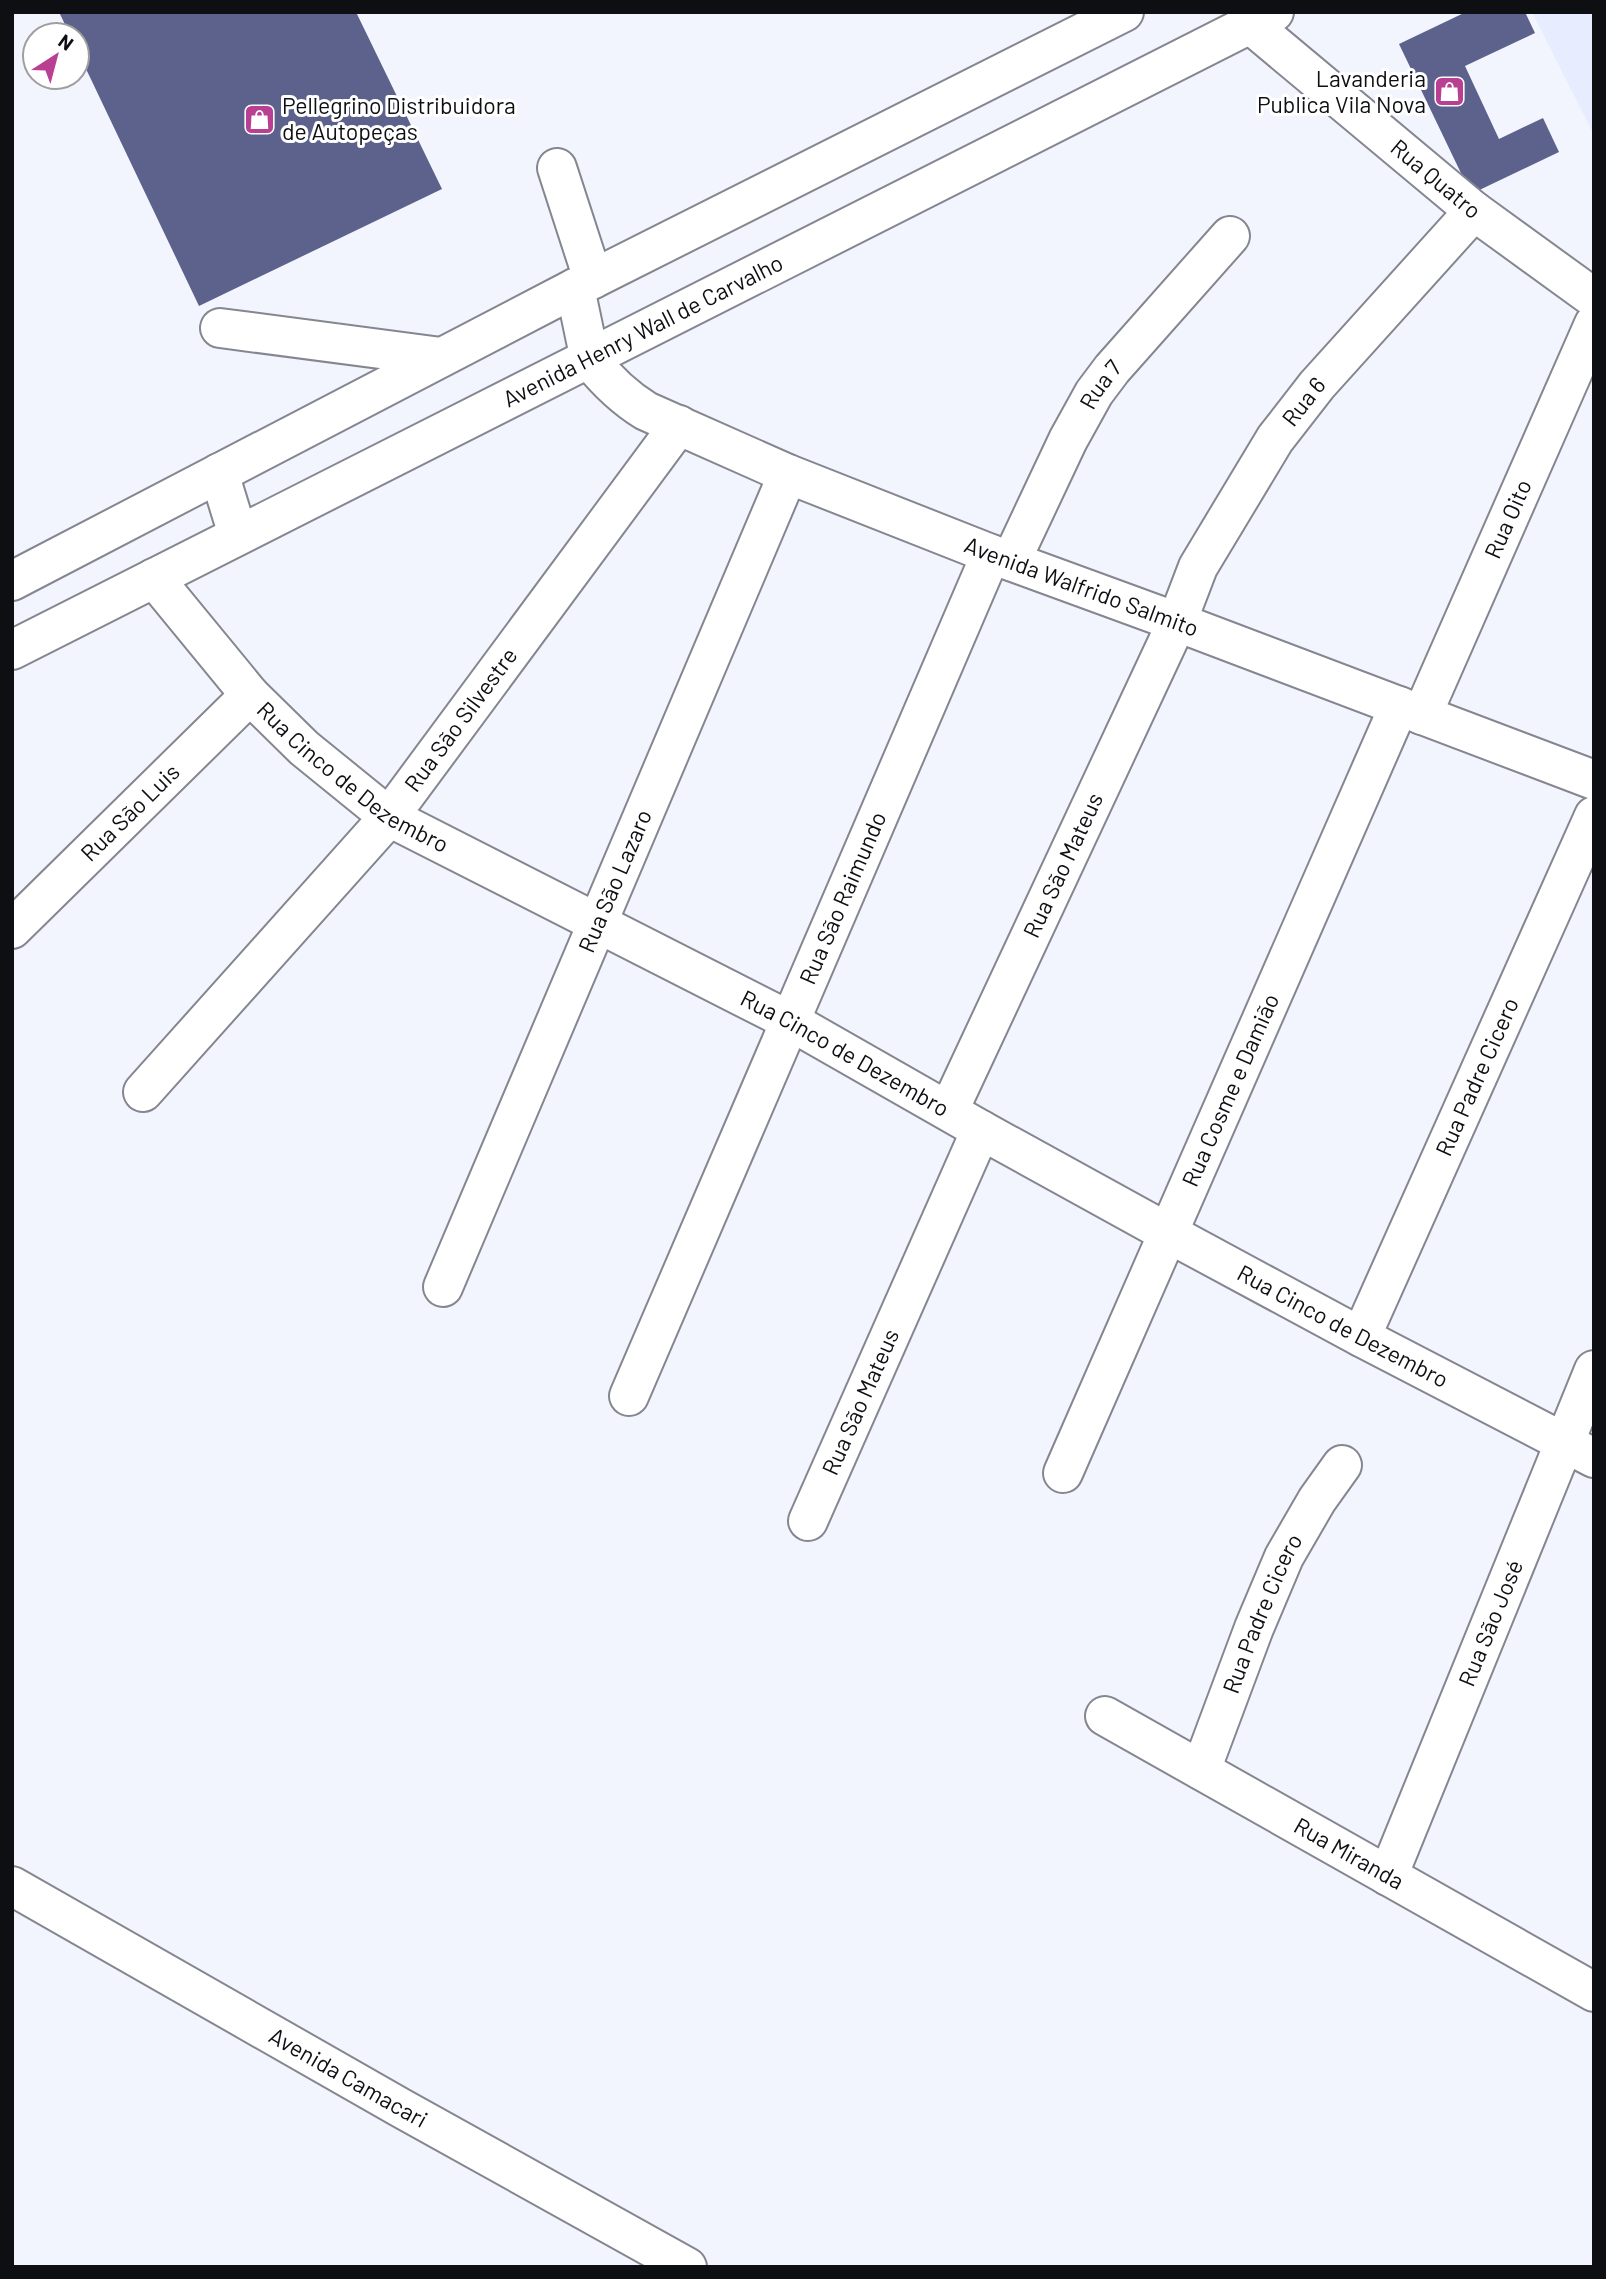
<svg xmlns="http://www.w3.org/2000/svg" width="1606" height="2279" viewBox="0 0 1606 2279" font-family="Barlow,sans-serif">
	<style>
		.built { fill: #e8ecff }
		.building { fill: #5c628c }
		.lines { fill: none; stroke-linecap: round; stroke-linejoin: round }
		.minor-casing { stroke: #848690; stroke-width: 42 }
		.major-casing { stroke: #848690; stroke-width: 42 }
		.minor { stroke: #fff; stroke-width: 38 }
		.major { stroke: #fff; stroke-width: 38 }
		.labels { text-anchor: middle; stroke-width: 6; stroke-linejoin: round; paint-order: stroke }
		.poi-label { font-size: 23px; fill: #0e0f12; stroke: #fff; text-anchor: end }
		.street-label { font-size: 23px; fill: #0e0f12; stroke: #fff }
	</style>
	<rect width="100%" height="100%" fill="#f3f5fe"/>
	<polygon class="built" points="1532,12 1594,12 1594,135"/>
	<g class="building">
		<polygon points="59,12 356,12 442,189 199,306 77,50 77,35 70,35"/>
		<polygon points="1466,12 1525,12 1535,33 1465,66 1499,139 1543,118 1559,152 1471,194 1399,44"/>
	</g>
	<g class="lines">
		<defs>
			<g id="minor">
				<path id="s1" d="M1250 24 1474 211 1594 298"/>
				<polyline points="557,168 593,279"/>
				<polyline points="220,328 441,357"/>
				<path id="s2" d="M590 360C607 381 623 397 646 411L788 474 991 554 1177 622 1594 780"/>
				<path id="s3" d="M1011 561 1068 440 1094 393 1112 369 1230 236"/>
				<path id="s4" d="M154 578 250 695 304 748 389 817 790 1021 981 1130 1168 1233 1361 1337 1594 1458"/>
				<path id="s5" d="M1422 715 1594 324"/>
				<path id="s6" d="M12 929 250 695"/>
				<path id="s7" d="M143 1092 389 817 679 425"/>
				<path id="s8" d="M949 1110 1177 622 1198 567 1275 439 1317 385 1474 211"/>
				<path id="s9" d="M443 1287 788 474"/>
				<path id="s10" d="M1361 1337 1594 816"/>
				<path id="s11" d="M629 1396 991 554"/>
				<path id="s12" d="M1063 1473 1399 706"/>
				<path id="s13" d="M808 1521 981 1130"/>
				<path id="s14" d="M1105 1716 1594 1992"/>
				<path id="s15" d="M1201 1770 1254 1628 1284 1557 1317 1500 1342 1465"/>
				<path id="s16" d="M1388 1876 1594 1370"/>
				<path id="s17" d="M12 1886 401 2108 687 2267"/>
			</g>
			<g id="major">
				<polyline points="575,288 590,360"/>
				<polyline points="219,473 238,535"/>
				<polyline points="12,581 575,288 1124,12"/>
				<path id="s18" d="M12 650 1274 12"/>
			</g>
		</defs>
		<use href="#minor" class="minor-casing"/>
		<use href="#major" class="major-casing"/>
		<use href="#minor" class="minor"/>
		<use href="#major" class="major"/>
	</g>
	<defs>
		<symbol id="shop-square" viewBox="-11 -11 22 22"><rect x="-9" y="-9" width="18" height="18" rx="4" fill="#b83f92" stroke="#fff"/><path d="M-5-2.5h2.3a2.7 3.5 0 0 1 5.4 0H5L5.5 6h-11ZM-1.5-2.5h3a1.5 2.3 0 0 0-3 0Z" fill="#fff"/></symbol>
	</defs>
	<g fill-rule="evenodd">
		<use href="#shop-square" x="1432" y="74" width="35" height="35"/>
		<use href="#shop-square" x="242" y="102" width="35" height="35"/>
	</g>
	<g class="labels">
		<g class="poi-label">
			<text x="1426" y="87">Lavanderia<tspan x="1426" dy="26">Publica Vila Nova</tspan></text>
			<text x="282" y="114" text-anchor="start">Pellegrino Distribuidora<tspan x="282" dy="26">de Autopeças</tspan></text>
		</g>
		<g class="street-label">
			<text dy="8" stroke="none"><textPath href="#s1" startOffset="242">Rua Quatro</textPath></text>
			<text dy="8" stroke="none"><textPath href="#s18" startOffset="707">Avenida Henry Wall de Carvalho</textPath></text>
			<text dy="8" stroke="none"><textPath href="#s3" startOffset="198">Rua 7</textPath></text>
			<text dy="8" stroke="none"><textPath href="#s8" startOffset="794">Rua 6</textPath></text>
			<text dy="8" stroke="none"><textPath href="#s5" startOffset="214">Rua Oito</textPath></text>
			<text dy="8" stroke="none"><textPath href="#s2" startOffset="546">Avenida Walfrido Salmito</textPath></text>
			<text dy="8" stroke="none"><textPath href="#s7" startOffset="490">Rua São Silvestre</textPath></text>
			<text dy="8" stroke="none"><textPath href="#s4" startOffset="284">Rua Cinco de Dezembro</textPath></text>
			<text dy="8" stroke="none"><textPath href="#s6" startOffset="166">Rua São Luis</textPath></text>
			<text dy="8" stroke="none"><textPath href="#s8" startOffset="270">Rua São Mateus</textPath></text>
			<text dy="8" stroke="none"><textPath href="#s9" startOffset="441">Rua São Lazaro</textPath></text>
			<text dy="8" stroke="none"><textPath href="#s11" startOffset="542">Rua São Raimundo</textPath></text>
			<text dy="8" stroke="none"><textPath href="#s4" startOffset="850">Rua Cinco de Dezembro</textPath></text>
			<text dy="8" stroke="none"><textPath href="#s10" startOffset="285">Rua Padre Cicero</textPath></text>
			<text dy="8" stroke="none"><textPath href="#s12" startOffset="418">Rua Cosme e Damião</textPath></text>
			<text dy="8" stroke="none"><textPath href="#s4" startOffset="1418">Rua Cinco de Dezembro</textPath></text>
			<text dy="8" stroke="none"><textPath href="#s13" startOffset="130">Rua São Mateus</textPath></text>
			<text dy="8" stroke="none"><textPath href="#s15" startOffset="168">Rua Padre Cicero</textPath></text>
			<text dy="8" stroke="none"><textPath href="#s16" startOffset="273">Rua São José</textPath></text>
			<text dy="8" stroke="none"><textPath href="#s14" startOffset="280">Rua Miranda</textPath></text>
			<text dy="8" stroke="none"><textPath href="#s17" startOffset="387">Avenida Camacari</textPath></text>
		</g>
	</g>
	<rect width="1606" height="2279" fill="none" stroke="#0e0f12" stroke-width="28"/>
	<g transform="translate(56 56) rotate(36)"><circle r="33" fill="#ffffff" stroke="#9f9fa0" stroke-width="2"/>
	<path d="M0-5L12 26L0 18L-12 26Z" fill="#b83f92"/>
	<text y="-10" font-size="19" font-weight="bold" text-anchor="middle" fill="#0e0f12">N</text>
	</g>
</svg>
